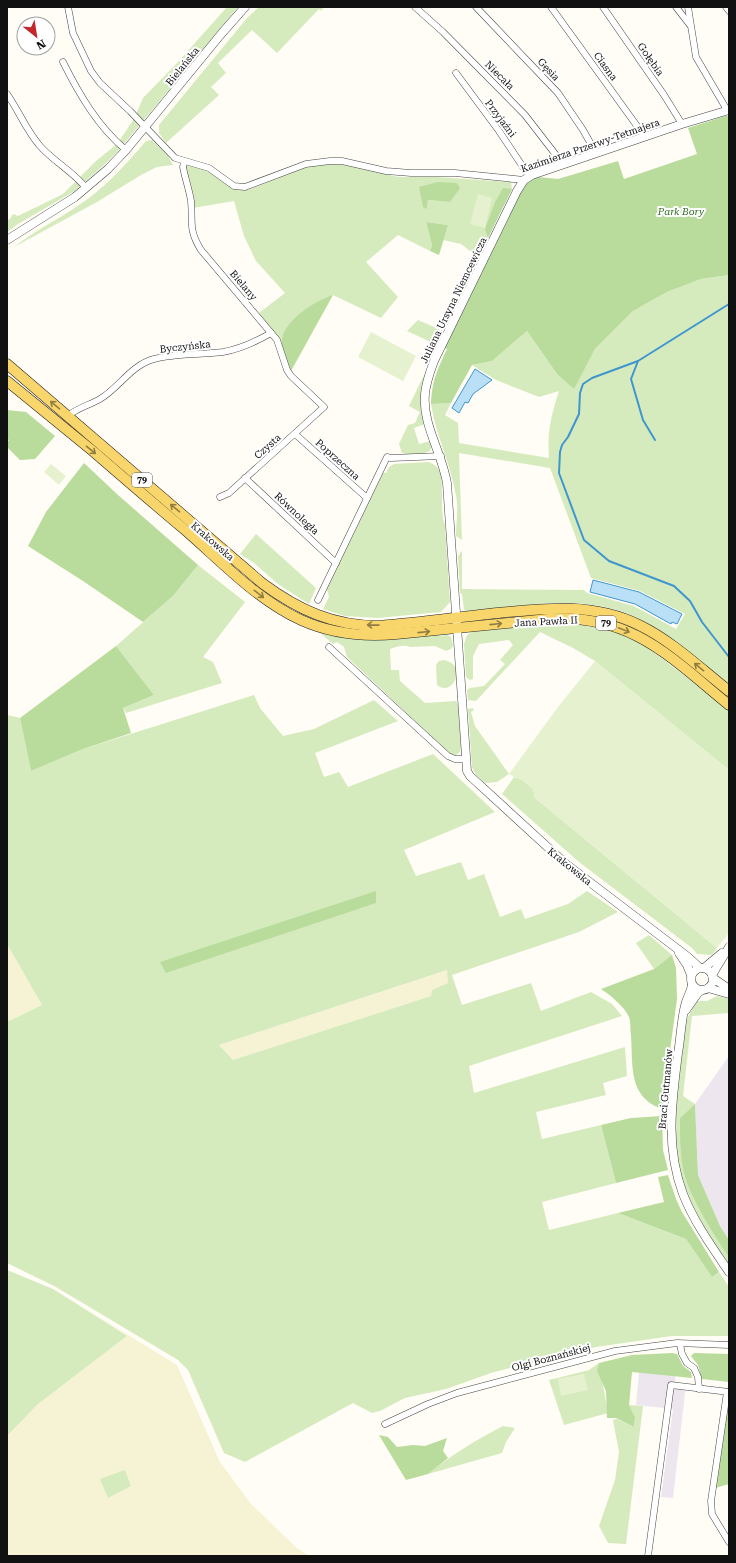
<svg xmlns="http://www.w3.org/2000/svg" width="736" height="1563" viewBox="0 0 736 1563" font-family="'Roboto Serif',serif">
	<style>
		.industrial { fill: #eee6ef }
		.farmland { fill: #f6f3d4 }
		.green { fill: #d5ebbd; fill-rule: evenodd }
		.forest { fill: #b9dc9c }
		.pitch { fill: #e6f2cf }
		.water { fill: #b9e0f7; stroke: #3f96cf }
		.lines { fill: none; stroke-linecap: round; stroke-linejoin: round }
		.stream { stroke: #3f96cf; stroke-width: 2 }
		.minor-casing { stroke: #444; stroke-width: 7 }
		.tertiary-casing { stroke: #444; stroke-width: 9 }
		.primary-casing { stroke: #222; stroke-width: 11 }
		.minor { stroke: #fff; stroke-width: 6 }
		.tertiary { stroke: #fff; stroke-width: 8 }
		.primary { stroke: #f9d66b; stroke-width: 10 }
		.oneway { stroke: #917d42 }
		.labels { text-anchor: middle; stroke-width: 4; stroke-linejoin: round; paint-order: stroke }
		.shield { fill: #fff; stroke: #585858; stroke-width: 1 }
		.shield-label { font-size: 9px; font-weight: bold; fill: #111 }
		.street-label { font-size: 10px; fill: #111; stroke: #fff }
		.park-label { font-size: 10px; font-style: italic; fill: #2f6b1f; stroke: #fff }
	</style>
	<rect width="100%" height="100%" fill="#fffdf5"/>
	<g class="industrial">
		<polygon points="729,1056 729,1240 720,1226 698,1175 695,1104"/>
		<polygon points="639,1372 675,1376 676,1383 686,1384 673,1498 661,1497 673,1409 636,1405"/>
	</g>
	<g class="farmland">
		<polygon points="7,944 42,1005 9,1021 7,1018"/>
		<polygon points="447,970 449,983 432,990 431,996 233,1060 219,1045"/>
		<polygon points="53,1289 177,1365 220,1462 251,1504 297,1548 309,1556 7,1556 7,1436 38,1404 127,1336"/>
	</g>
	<g class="green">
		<polygon points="227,7 238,7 117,152 103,166 73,192 18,224 7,232 7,220 10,219 13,214 18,216 63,194 96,161 117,144 134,119 143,98 178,62"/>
		<polygon points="259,7 324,7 321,11 319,9 277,53 252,30 218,63 226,73 211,87 219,95 166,143 159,133 159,125 247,18"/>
		<path d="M152 140 168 156 173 165 157 167 141 175 97 202 14 247C37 229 65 216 89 198 110 182 129 161 146 141Z"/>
		<path d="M330 163 351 166 398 177H437L511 182 512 189 474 266V254L461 244 443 240 448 225 426 222 432 245 430 251 398 235 366 262 398 297 381 318 333 295 283 336 282 344 259 313 285 293 256 261 244 236 234 201 193 208 186 167 188 165C216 167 222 192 248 190L306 167ZM419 187 450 202 428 200 427 209Z"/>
		<polygon points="467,270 471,273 435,344 407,331 418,320 441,330 468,277"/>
		<path d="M729 275V685C711 672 693 658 675 645 666 638 658 630 648 624 595 591 527 605 469 612L464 610 462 594 460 593 458 556 462 551V589L584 590 587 593 634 606 676 629 685 614 640 591 591 578 550 468 459 453 462 540 456 536C456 522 459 509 456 496 451 464 436 436 431 404L451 403 445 415 458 423 459 443 549 458C547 432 551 416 559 391L539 397 496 380 472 365 492 361 527 331 557 374 574 388 595 349 633 311 667 292 701 279Z"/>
		<path d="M426 371C420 389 419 406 425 424L414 428 419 444 430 441 432 445 430 451C422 455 411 456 402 453L399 444 408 425 415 423 420 412 409 406Z"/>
		<path d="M429 462C433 464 437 466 439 470 445 482 439 509 445 526L450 602 441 612 377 618 345 616 323 609 329 597 327 589 383 473H386L389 467 394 464Z"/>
		<polygon points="256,534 316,588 309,604 278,584 254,563 240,554"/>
		<polygon points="198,565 245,602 203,657 213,662 222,683 126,713 123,708 154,695 116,646 173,596"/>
		<polygon points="565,622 592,625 618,632 642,643 729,710 729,770 595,661 573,648 540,632 476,701 468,700 467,690 470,688 484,686 505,664 500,660 513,645 509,640 479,644 473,656 473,679 470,680 466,677 464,644 467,635 472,632"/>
		<path d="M320 633C360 644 399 638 438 634L440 636 447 635 451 637 453 646 451 649 446 651 435 646 410 647C404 644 396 647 390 649L391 670H399L400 681 425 703 456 701 458 705 461 747 460 752 456 755 450 754 347 657 344 647 337 642 333 644Z"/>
		<path d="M444 660C469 665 452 698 437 685L436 665 439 661Z"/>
		<path d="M254 695 260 708 283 736 314 729 374 700 398 721 315 753 324 777 339 772 348 787 433 754 495 812 404 850 416 876 461 862 468 880 484 874 500 917 521 909 525 919 568 904 587 891 618 912 579 932 452 975 462 1005 531 983 541 1011 591 992 612 1004 622 1016 469 1066 474 1093 625 1047 627 1076 603 1083 606 1095 536 1112 542 1139 601 1125 616 1183 542 1202 549 1230 618 1213 686 1239 712 1277 719 1272 729 1287V1336H672L596 1347 522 1365 491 1373 446 1389 405 1398 380 1411 372 1413 353 1403 245 1462 224 1453 188 1370 178 1360 56 1287 7 1263V1018L9 1021 42 1005 7 944V715L20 718 31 771 83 749ZM447 970 448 983 432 990 431 996 233 1060 219 1045Z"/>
		<polygon points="473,708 474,710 471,712 475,726 509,774 497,782 485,783 476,775 472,767 468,709"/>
		<polygon points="514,777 521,779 533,789 535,798 717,948 712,955 697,954 692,948 579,862 502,794"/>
		<polygon points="649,935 672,955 654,969 636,943"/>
		<path d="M717 996 729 999V1013L692 1016 683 1096 695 1104 680 1118 691 1191 729 1257V1265C717 1248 704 1230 695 1212 663 1150 678 1086 686 1021L690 1013 697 1001H707Z"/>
		<polygon points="7,1270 53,1289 127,1336 38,1404 7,1436"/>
		<polygon points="599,1363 608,1413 564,1425 549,1380 589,1370"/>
		<polygon points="629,1405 643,1406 626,1544 608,1543 599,1526 615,1480 619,1452 613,1420 617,1419 634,1427 635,1417"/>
		<path d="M503 1426 515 1428 506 1442 502 1453 428 1474C451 1455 476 1440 503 1426Z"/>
		<polygon points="125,1470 131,1486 108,1498 100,1479"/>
	</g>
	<g class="forest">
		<path d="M725 116H729V275L701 279 667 292 633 311 595 349 574 389 557 374 527 331 492 361 472 365 451 403 431 404C432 381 437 370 447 349L444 348 522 188 528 181 538 177 558 179 618 161 624 179 697 154 688 128Z"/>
		<polygon points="438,182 457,183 460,188 450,202 428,200 427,209 423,207 419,187"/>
		<polygon points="503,188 512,189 488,238 485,229 495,202"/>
		<polygon points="426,222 448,225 439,255 430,251 432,245"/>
		<path d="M333 295 291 371C288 363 282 353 282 344 280 322 315 301 333 295Z"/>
		<polygon points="7,410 26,412 55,436 35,459 20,460 7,447 7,443 9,440 7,439"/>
		<polygon points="84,463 118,495 198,565 173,596 143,622 83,581 28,546 46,512"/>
		<polygon points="116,646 154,695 123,708 131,733 83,749 31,771 20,718"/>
		<polygon points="376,891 376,903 166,973 160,962"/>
		<path d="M672 955 676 968 677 999 662 1109C628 1097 633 1066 631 1035 630 1030 631 1022 629 1017 624 1006 610 995 601 989L654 969Z"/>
		<path d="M695 1104 698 1175 720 1226 729 1240V1257C715 1237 690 1197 684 1173 680 1155 680 1136 680 1118Z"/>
		<polygon points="662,1116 663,1150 668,1170 616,1183 601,1125 631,1118"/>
		<polygon points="668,1175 676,1199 682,1212 719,1272 712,1277 686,1239 618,1213 664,1202 658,1177"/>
		<polygon points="672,1353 677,1354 683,1366 691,1372 692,1378 632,1372 629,1405 635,1417 634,1427 616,1418 607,1418 606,1391 597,1371 599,1363 632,1355"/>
		<polygon points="694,1353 729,1354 729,1382 702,1379 698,1365 691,1356"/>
		<polygon points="729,1395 729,1484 715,1488"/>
		<polygon points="379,1435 388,1437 397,1447 413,1445 425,1446 447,1438 443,1451 448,1458 428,1474 406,1480"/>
	</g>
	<g class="pitch">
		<polygon points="478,194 492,198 485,228 470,224"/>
		<polygon points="371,332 416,356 403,381 358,357"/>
		<polygon points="51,464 66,476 59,485 44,472"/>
		<polygon points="595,661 729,770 729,933 717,948 535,798 533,789 521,779 514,777 509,774 558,707"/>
		<polygon points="584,1374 588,1390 561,1396 558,1379"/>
	</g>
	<g class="water">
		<polygon points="475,369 492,380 473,394 468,403 465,402 459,413 452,408"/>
		<polygon points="593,580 639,592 682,614 677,624 672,622 671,624 635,604 590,592"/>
	</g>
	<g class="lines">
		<g class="stream">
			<polyline points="729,304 638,361 592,378 583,384 580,393 579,414 568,437 562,445 560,452 559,473 584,540 609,561 674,586 690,601 702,622 729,657"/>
			<polyline points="638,361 631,379 643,420 655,440"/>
		</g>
		<defs>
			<g id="minor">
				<polyline points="68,7 73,33 91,71 100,83 130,111 175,158 209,168 234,186 245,187 306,164 330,161 342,161 386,171 411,173 455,173 524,180"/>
				<polyline points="415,7 443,32 525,115 563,164"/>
				<polyline points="476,7 558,93 583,130 596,153"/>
				<polyline points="551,7 645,137"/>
				<polyline points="603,7 664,95 682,124"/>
				<polyline points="676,7 690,25"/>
				<polyline points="688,7 696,57 727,110"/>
				<polyline points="726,7 729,11"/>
				<path d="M63 62C79 94 98 127 126 150"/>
				<polyline points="456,73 499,131 529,176"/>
				<path d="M7 94C19 111 26 130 40 146 54 162 74 172 86 188"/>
				<path d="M184 162 183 167C185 178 189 189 191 201 193 222 188 229 201 250L277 340 287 370 291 376 324 407 229 493 220 497"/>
				<path d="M68 416C77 408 90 405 100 399 119 388 131 365 154 359 176 353 200 355 223 352 240 349 257 341 271 333"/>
				<polyline points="295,434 367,498"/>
				<polyline points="245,478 336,563"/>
				<polyline points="318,600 387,457 391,458 441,456"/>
				<polyline points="329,647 448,756 455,759 465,759"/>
				<polyline points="680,1344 682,1354 687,1363 694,1368 698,1377 699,1389"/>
				<polyline points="727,1392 711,1501 712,1514 729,1542"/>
				<polyline points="385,1424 428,1404 457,1393 615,1351 677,1343 729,1345"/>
				<polyline points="648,1556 671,1385 729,1392"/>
			</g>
			<g id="tertiary">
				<polyline points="7,240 75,197 108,169 126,150 222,33 245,7"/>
				<polyline points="679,953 687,965 691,975"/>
				<circle cx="702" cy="979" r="11"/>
				<path d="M700 968 688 957 566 864 470 776 467 771 447 483C442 453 422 424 425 394 426 382 430 372 434 361L517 191 524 180 532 175 682 124 729 110"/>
				<polyline points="704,968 722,953"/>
				<polyline points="712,975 729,947"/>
				<polyline points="713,978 729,989"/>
				<path d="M692 985C691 991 688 996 686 1002 681 1018 681 1037 678 1053 672 1102 665 1146 683 1194 694 1222 712 1247 729 1272"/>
				<polyline points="708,988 729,994"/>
				<polyline points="686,1010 698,993 702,990"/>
			</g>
			<g id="primary">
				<path d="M7 364 262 583C298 610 334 626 379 626 416 623 452 618 488 614 540 609 590 601 639 625 672 641 700 668 729 691"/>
				<path d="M7 381C36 405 65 428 94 452 124 478 154 504 184 529 221 561 257 600 301 620 332 634 363 637 396 634L548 619C632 614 669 656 729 705"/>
			</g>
		</defs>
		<use href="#minor" class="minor-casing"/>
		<use href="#tertiary" class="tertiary-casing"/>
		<use href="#primary" class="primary-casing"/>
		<use href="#minor" class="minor"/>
		<use href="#tertiary" class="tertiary"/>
		<use href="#primary" class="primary"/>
	</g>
	<defs><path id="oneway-shaft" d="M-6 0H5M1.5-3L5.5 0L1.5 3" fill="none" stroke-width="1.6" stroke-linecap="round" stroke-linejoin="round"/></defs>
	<g class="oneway">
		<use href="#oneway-shaft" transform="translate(55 405) rotate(-140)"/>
		<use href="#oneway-shaft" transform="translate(91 450) rotate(39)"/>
		<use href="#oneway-shaft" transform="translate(175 508) rotate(-140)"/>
		<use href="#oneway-shaft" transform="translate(259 594) rotate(38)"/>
		<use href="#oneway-shaft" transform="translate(496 624) rotate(-6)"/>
		<use href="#oneway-shaft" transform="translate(373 625) rotate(-179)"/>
		<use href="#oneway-shaft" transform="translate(624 630) rotate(22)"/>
		<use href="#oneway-shaft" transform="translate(424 632) rotate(-6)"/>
		<use href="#oneway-shaft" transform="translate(699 667) rotate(-141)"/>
	</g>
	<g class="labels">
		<g class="shield">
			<rect x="132" y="473" width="20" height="14" rx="3"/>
			<rect x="596" y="616" width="20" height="14" rx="3"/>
		</g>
		<g class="shield-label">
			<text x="142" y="483">79</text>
			<text x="606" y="626">79</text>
		</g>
		<g class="street-label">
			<text transform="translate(651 59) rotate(55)" y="4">Gołębia</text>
			<text transform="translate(182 66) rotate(-51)" y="4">Bielańska</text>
			<text transform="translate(606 66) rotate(54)" y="4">Ciasna</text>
			<text transform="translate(549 69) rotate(47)" y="4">Gęsia</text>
			<text transform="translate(500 75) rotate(45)" y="4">Niecała</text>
			<text transform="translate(501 118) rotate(53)" y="4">Przyjaźni</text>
			<text transform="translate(590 145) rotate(-19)" y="4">Kazimierza Przerwy-Tetmajera</text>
			<text transform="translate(244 285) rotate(50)" y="4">Bielany</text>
			<text transform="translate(453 300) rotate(-64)" y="4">Juliana Ursyna Niemcewicza</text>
			<text transform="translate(185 346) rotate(-6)" y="4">Byczyńska</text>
			<text transform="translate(267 446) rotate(-42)" y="4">Czysta</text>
			<text transform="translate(338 459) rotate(42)" y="4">Poprzeczna</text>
			<text transform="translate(297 513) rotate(43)" y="4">Równoległa</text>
			<text transform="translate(213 541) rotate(41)" y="4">Krakowska</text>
			<text transform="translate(546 621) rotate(-3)" y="4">Jana Pawła II</text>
			<text transform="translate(570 866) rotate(39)" y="4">Krakowska</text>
			<text transform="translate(665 1089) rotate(-85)" y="4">Braci Gutmanów</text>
			<text transform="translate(551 1357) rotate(-15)" y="4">Olgi Boznańskiej</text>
		</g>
		<g class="park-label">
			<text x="681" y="215">Park Bory</text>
		</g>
	</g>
	<rect width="736" height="1563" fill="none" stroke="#111111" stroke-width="16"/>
	<g transform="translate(36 36) rotate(150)"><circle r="19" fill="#ffffff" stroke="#a0a0a0"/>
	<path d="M0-3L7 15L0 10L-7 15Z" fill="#c4262e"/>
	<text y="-6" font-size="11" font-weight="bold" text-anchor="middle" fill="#111111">N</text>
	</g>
</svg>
